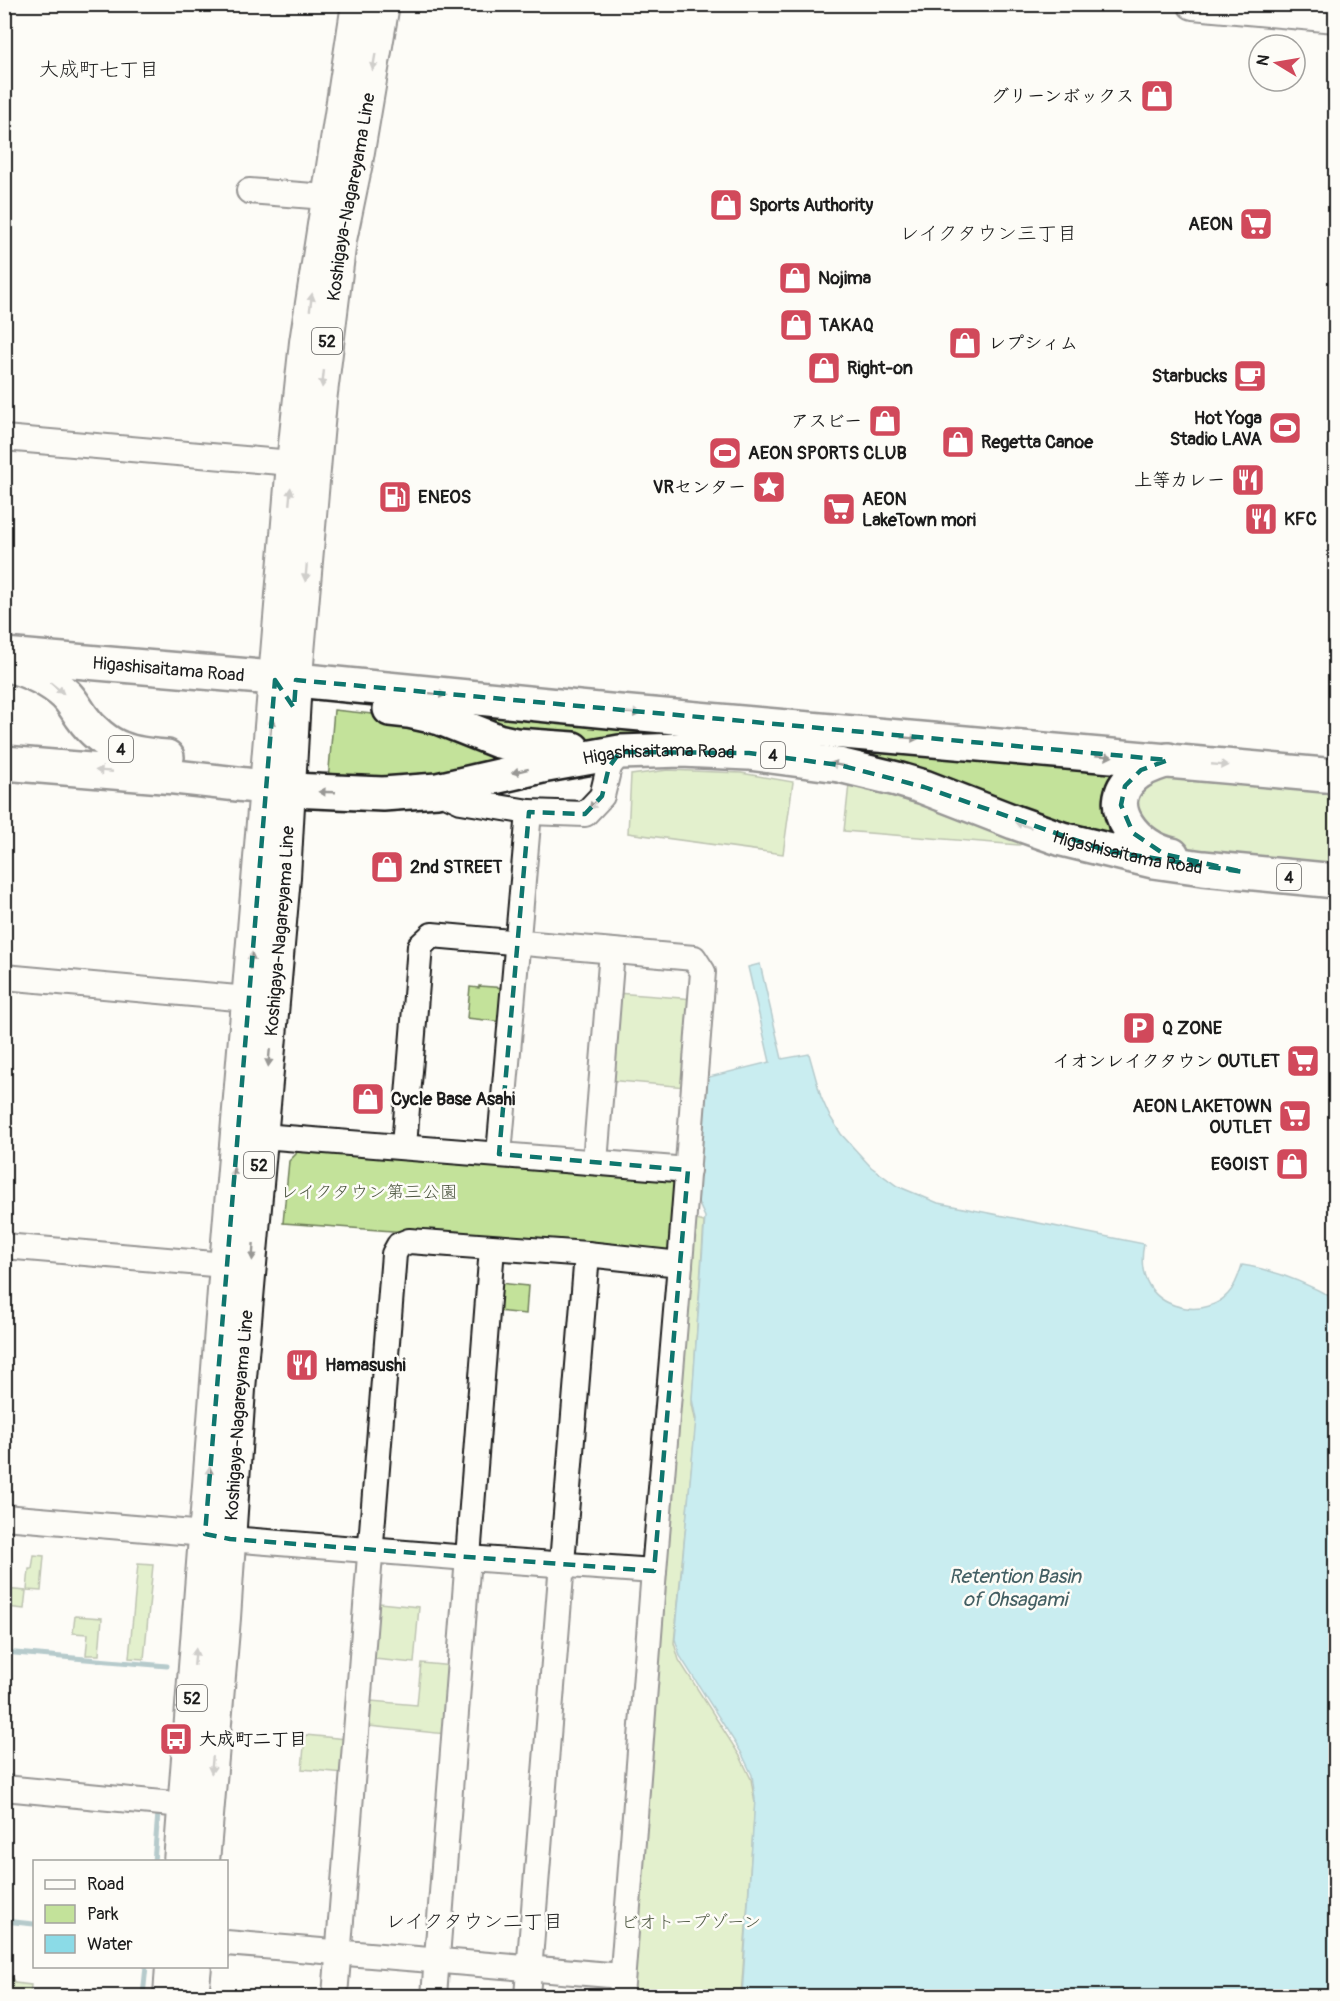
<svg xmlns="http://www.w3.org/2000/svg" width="1340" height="2001" viewBox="0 0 1340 2001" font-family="Pangolin,'Klee One',sans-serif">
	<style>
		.green { fill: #c3e29a; stroke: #707f5b; stroke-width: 1.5 }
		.water { fill: #8bdbe7; stroke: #5f8f96; stroke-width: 1.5 }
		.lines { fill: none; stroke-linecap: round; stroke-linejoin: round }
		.stream { stroke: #5f8f96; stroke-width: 5 }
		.minor-casing { stroke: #1c1c1c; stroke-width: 28 }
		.major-casing { stroke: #1c1c1c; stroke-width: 34 }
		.highway-casing { stroke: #1c1c1c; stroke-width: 38 }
		.minor { stroke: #fdfcf7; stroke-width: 24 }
		.major { stroke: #fdfcf7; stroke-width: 30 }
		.highway { stroke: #fdfcf7; stroke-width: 33 }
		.oneway { fill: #989794 }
		.marked { fill: none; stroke: #0f766e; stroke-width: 4.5; stroke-dasharray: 12 8; stroke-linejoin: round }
		.labels { text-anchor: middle; stroke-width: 5; stroke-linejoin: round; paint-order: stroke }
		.shield { fill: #fdfcf7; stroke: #605f5e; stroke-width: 1.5 }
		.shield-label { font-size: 16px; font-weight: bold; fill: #1c1c1c }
		.poi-label { font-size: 18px; font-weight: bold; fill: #1c1c1c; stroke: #fdfcf7; text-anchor: start }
		.street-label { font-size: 18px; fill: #1c1c1c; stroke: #fdfcf7 }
		.park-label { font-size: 18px; fill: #4e5742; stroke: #fdfcf7 }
		.neighbourhood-label { font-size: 20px; fill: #1c1c1c; stroke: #fdfcf7 }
		.water-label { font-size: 20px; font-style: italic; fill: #435f63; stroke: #fdfcf7 }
	</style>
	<rect width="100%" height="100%" fill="#fdfcf7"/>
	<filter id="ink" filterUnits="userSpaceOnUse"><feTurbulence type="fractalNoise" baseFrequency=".0167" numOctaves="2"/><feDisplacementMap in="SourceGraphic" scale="12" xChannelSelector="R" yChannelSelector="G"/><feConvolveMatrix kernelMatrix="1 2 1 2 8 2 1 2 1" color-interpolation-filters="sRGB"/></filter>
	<g filter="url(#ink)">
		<g class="green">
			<polygon points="359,694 1129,766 1133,849 939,783 645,744 516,737"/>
			<polygon points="334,710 401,717 551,755 439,780 328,781"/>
			<polygon points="668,770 741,773 793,782 783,854 628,833 631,775"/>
			<polygon points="1159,774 1335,787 1335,871 1260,865 1205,851 1169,846 1144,830 1132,799"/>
			<polygon points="849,784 940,810 1027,842 1019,845 844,831"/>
			<polygon points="479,986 507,988 503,1022 467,1018 470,987 479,988"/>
			<polygon points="616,993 694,999 686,1087 608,1080"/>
			<polygon points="298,1147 677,1180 675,1248 667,1251 283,1223 289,1161 296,1154"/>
			<polygon points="693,1219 704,1222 692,1404 696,1423 674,1643 679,1660 740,1756 751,1779 755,1804 741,1996 630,1996"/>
			<polygon points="499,1283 528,1286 526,1314 497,1311"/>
			<polygon points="34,1555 44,1556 41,1591 27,1590 29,1569 32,1569"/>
			<polygon points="138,1564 153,1565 144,1659 129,1658"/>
			<polygon points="4,1589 26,1591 24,1609 7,1607 8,1600 5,1600"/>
			<polygon points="379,1603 419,1607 414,1663 374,1659"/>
			<polygon points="75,1616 102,1618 99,1655 86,1655 88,1634 73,1633"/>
			<polygon points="421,1663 453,1666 446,1734 369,1726 371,1701 417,1705"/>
			<polygon points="305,1735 347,1739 344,1773 302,1769"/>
			<polygon points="4,1966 15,1983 31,1985 30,1996 11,1996 5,1984"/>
		</g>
		<path class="water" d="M760 964 782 1059 809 1054 821 1097 829 1115 841 1134 871 1167 897 1186 938 1203 1144 1244C1137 1277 1152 1303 1186 1308 1201 1310 1217 1306 1228 1294 1235 1287 1239 1275 1242 1265 1275 1270 1306 1283 1335 1299V1996H742L755 1799 752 1775 741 1752 680 1656 675 1639 696 1419 692 1399 705 1217 698 1202 705 1078 770 1062 748 967Z"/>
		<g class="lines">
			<g class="stream">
				<polyline points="4,1652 167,1666"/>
				<polyline points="154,1862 158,1813"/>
				<polyline points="4,1921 34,1924"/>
				<polyline points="143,1996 146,1966"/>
			</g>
			<defs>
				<g id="minor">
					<polyline points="249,191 326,197"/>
					<polyline points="4,438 292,463"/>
					<polyline points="437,790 461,801 529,812 585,814 602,796 609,767 620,752"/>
					<polyline points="4,977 248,999"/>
					<polyline points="262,1136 688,1170"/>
					<polyline points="404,1146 420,946 432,935 694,958 703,972 680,1264"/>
					<polyline points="499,1154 529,812"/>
					<polyline points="595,1162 612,951"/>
					<polyline points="4,1246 225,1265"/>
					<polyline points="4,1517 205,1534 230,1539 468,1558 654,1571"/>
					<polyline points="4,1788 183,1805"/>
					<polyline points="226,1943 622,1976"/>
					<polyline points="335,1996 394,1254 399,1245 409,1241 587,1254 680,1264 654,1571 621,1996"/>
					<polyline points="434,1996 492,1248"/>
					<polyline points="527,1996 587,1254"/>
				</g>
				<g id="major">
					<polyline points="1193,4 1336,17"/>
					<polyline points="179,1862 225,1265 292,463 305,342 357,4"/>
					<path id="s1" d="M204 1862 225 1618 240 1389 285 877 295 698 321 401 341 240 357 163 384 4"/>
					<polyline points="169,1996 171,1966"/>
					<polyline points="193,1996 196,1966"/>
				</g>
				<g id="highway">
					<path id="s2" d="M4 655 296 680 619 712 1336 776"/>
					<path d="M8 665C30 671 49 679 66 695 72 701 77 710 82 717 91 730 107 744 122 749 136 755 152 756 167 757"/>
					<polyline points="390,709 408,711 440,718 498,741 516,745 573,749"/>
					<path d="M1168 760C1156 764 1144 767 1134 776 1099 806 1138 849 1172 855"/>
					<path id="s3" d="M4 763 175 777 291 790 383 794 437 790 547 765 620 752 681 750 749 753 839 765 897 779 924 787 1014 822 1062 839 1153 861 1203 868 1336 881"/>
				</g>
			</defs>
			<use href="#minor" class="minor-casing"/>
			<use href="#major" class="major-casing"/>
			<use href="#highway" class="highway-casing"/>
			<use href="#minor" class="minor"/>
			<use href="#major" class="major"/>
			<use href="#highway" class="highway"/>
		</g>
		<defs><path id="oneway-solid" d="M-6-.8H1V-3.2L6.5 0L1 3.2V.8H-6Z" transform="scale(1.5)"/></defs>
		<g class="oneway">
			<use href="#oneway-solid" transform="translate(374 62) rotate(100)"/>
			<use href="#oneway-solid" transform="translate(311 302) rotate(-82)"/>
			<use href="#oneway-solid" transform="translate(323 379) rotate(96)"/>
			<use href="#oneway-solid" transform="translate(290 496) rotate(-85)"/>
			<use href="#oneway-solid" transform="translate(306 573) rotate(95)"/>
			<use href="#oneway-solid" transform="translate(57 688) rotate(39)"/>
			<use href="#oneway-solid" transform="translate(438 694) rotate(6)"/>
			<use href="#oneway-solid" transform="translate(632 713) rotate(5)"/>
			<use href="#oneway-solid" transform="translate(271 726) rotate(-85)"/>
			<use href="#oneway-solid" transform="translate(910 738) rotate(5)"/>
			<use href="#oneway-solid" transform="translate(1104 756) rotate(4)"/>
			<use href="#oneway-solid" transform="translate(838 765) rotate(-169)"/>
			<use href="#oneway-solid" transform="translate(1220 765) rotate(5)"/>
			<use href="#oneway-solid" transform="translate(104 771) rotate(-175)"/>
			<use href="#oneway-solid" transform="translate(520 771) rotate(166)"/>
			<use href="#oneway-solid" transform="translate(327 792) rotate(-178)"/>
			<use href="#oneway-solid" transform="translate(595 803) rotate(134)"/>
			<use href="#oneway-solid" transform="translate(1023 825) rotate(-161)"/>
			<use href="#oneway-solid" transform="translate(251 961) rotate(-85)"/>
			<use href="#oneway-solid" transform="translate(269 1058) rotate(95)"/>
			<use href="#oneway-solid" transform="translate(233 1176) rotate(-85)"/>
			<use href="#oneway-solid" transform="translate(253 1252) rotate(94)"/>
			<use href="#oneway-solid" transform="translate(209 1475) rotate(-86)"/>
			<use href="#oneway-solid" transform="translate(195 1657) rotate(-85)"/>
			<use href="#oneway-solid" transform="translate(212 1765) rotate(95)"/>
		</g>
	</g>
	<path d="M0 0H1340V2001H0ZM275 680 294 708 296 680 1168 760 1141 770 1125 786 1121 805 1133 833 1164 854 1243 872 1107 851 924 787 839 765 749 753 620 752 609 767 602 796 585 814 529 812 499 1154 688 1170 654 1571 230 1539 205 1534Z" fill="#fdfcf7" fill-opacity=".55" fill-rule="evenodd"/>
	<path class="marked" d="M275 680 294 708 296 680 1168 760 1141 770 1125 786 1121 805 1133 833 1164 854 1243 872 1107 851 924 787 839 765 749 753 620 752 609 767 602 796 585 814 529 812 499 1154 688 1170 654 1571 230 1539 205 1534Z"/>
	<defs>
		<symbol id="shop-square" viewBox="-11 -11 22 22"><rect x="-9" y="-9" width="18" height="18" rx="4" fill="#d1495b" stroke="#fdfcf7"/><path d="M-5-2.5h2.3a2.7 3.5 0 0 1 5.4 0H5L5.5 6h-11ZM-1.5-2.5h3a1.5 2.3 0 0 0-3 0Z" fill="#fff"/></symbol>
		<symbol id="supermarket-square" viewBox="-11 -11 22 22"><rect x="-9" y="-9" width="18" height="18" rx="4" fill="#d1495b" stroke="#fdfcf7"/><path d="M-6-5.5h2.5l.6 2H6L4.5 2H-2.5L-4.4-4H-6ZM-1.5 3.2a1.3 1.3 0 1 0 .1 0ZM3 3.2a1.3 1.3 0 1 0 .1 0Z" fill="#fff"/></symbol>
		<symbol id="cafe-square" viewBox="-11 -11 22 22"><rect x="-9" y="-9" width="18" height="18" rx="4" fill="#d1495b" stroke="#fdfcf7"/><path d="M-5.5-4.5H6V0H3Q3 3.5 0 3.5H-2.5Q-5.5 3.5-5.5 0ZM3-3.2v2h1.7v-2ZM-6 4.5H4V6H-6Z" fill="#fff"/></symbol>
		<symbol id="stadium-square" viewBox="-11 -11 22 22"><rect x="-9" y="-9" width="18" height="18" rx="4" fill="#d1495b" stroke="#fdfcf7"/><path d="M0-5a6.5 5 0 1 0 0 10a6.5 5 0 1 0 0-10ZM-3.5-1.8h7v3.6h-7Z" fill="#fff"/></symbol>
		<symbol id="restaurant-square" viewBox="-11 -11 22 22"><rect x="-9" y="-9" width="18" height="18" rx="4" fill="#d1495b" stroke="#fdfcf7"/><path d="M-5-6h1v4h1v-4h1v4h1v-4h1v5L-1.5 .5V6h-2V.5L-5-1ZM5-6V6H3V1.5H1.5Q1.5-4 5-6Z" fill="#fff"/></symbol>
		<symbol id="sight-square" viewBox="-11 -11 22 22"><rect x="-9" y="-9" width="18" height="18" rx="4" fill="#d1495b" stroke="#fdfcf7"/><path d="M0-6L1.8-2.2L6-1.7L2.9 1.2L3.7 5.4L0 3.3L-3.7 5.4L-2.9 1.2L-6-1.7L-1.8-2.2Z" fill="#fff"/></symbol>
		<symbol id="fuel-square" viewBox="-11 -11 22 22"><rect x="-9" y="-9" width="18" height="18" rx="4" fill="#d1495b" stroke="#fdfcf7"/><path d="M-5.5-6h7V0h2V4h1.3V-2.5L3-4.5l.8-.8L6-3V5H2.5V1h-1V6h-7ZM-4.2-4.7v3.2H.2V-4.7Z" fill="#fff"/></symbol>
		<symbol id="parking-square" viewBox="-11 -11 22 22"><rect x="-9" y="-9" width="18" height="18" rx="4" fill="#d1495b" stroke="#fdfcf7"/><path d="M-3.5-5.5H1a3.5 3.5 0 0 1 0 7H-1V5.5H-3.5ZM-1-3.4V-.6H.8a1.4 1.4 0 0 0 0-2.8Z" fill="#fff"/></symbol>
		<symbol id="bus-square" viewBox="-11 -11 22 22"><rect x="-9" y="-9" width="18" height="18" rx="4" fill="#d1495b" stroke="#fdfcf7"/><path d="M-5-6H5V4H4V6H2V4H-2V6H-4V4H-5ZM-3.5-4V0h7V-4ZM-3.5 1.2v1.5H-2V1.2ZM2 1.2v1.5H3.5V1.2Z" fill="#fff"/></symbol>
	</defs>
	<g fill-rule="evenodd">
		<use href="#shop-square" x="1138" y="77" width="38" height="38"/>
		<use href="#shop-square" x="707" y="186" width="38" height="38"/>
		<use href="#supermarket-square" x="1237" y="205" width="38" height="38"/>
		<use href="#shop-square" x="776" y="259" width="38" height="38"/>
		<use href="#shop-square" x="777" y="306" width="38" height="38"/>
		<use href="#shop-square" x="946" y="324" width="38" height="38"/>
		<use href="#shop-square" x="805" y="349" width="38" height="38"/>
		<use href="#cafe-square" x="1231" y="357" width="38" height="38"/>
		<use href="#shop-square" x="866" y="402" width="38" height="38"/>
		<use href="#stadium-square" x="1266" y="409" width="38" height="38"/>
		<use href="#shop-square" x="939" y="423" width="38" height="38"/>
		<use href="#stadium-square" x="706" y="434" width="38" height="38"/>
		<use href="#restaurant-square" x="1229" y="461" width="38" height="38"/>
		<use href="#sight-square" x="750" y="468" width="38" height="38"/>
		<use href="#fuel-square" x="376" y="478" width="38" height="38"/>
		<use href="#supermarket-square" x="820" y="490" width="38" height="38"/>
		<use href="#restaurant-square" x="1242" y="500" width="38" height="38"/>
		<use href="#shop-square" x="368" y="848" width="38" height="38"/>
		<use href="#parking-square" x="1120" y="1009" width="38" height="38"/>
		<use href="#supermarket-square" x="1284" y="1042" width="38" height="38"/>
		<use href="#shop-square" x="349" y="1080" width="38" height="38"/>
		<use href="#supermarket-square" x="1276" y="1097" width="38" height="38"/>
		<use href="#shop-square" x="1273" y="1145" width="38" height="38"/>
		<use href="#restaurant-square" x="283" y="1346" width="38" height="38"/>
		<use href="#bus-square" x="157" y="1720" width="38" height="38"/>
	</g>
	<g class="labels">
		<g class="shield">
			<rect x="312" y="328" width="30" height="26" rx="4.5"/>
			<rect x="109" y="736" width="24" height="26" rx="4.5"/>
			<rect x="761" y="742" width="24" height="26" rx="4.5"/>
			<rect x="1277" y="864" width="24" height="26" rx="4.5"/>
			<rect x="244" y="1152" width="30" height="26" rx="4.5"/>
			<rect x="177" y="1685" width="30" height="26" rx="4.5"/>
		</g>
		<g class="shield-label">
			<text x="327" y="347">52</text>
			<text x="121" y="755">4</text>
			<text x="773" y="761">4</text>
			<text x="1289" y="883">4</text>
			<text x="259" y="1171">52</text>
			<text x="192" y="1704">52</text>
		</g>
		<g class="poi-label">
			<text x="1134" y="102" text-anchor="end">グリーンボックス</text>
			<text x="749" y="211">Sports Authority</text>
			<text x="1233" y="230" text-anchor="end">AEON</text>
			<text x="818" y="284">Nojima</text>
			<text x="819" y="331">TAKAQ</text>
			<text x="988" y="349">レプシィム</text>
			<text x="847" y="374">Right-on</text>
			<text x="1227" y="382" text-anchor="end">Starbucks</text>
			<text x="1262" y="424" text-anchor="end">Hot Yoga<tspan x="1262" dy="21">Stadio LAVA</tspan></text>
			<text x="862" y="427" text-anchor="end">アスビー</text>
			<text x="981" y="448">Regetta Canoe</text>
			<text x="748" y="459">AEON SPORTS CLUB</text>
			<text x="1225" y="486" text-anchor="end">上等カレー</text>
			<text x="746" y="493" text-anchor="end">VRセンター</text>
			<text x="418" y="503">ENEOS</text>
			<text x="862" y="505">AEON<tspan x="862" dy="21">LakeTown mori</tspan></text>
			<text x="1284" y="525">KFC</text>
			<text x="410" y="873">2nd STREET</text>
			<text x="1162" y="1034">Q ZONE</text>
			<text x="1280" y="1067" text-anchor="end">イオンレイクタウン OUTLET</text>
			<text x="391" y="1105">Cycle Base Asahi</text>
			<text x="1272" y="1112" text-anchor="end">AEON LAKETOWN<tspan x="1272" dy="21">OUTLET</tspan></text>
			<text x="1269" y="1170" text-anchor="end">EGOIST</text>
			<text x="325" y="1371">Hamasushi</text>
			<text x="199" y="1745">大成町二丁目</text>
		</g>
		<g class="street-label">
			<text dy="6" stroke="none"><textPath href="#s1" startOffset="1672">Koshigaya-Nagareyama Line</textPath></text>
			<text dy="6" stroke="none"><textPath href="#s2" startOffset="165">Higashisaitama Road</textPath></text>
			<text dy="6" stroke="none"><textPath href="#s3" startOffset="660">Higashisaitama Road</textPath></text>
			<text dy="6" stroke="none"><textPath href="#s3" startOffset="1144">Higashisaitama Road</textPath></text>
			<text dy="6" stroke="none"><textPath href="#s1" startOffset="934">Koshigaya-Nagareyama Line</textPath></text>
			<text dy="6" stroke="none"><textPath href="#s1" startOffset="448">Koshigaya-Nagareyama Line</textPath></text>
		</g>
		<g class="park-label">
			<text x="369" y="1198">レイクタウン第三公園</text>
			<text x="691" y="1928">ビオトープゾーン</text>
		</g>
		<g class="neighbourhood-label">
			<text x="99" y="76">大成町七丁目</text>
			<text x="988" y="240">レイクタウン三丁目</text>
			<text x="474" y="1928">レイクタウン二丁目</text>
		</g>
		<g class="water-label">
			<text x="1015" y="1583">Retention Basin<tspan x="1015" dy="23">of Ohsagami</tspan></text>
		</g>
	</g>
	<rect width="1340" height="2001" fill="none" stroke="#fdfcf7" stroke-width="24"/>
	<rect x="12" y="12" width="1316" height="1977" fill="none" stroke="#1c1c1c" stroke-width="2" filter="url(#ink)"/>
	<rect x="33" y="1860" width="195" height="108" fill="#fdfcf7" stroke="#a3a29f" stroke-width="1.5"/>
	<rect x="45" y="1880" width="30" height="9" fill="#fdfcf7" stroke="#a3a29f" stroke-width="1.5"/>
	<text x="87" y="1890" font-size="18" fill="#1c1c1c">Road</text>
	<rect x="45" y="1905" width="30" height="18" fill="#c3e29a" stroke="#a3a29f" stroke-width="1.5"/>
	<text x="87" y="1920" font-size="18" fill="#1c1c1c">Park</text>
	<rect x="45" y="1935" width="30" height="18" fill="#8bdbe7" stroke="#a3a29f" stroke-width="1.5"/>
	<text x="87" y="1950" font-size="18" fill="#1c1c1c">Water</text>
	<g transform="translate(1277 63) rotate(281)"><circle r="28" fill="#fdfcf7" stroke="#a3a29f" stroke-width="1.5"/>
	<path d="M0-4.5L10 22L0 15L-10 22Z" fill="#d1495b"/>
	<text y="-9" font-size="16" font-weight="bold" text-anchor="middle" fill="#1c1c1c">N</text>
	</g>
</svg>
